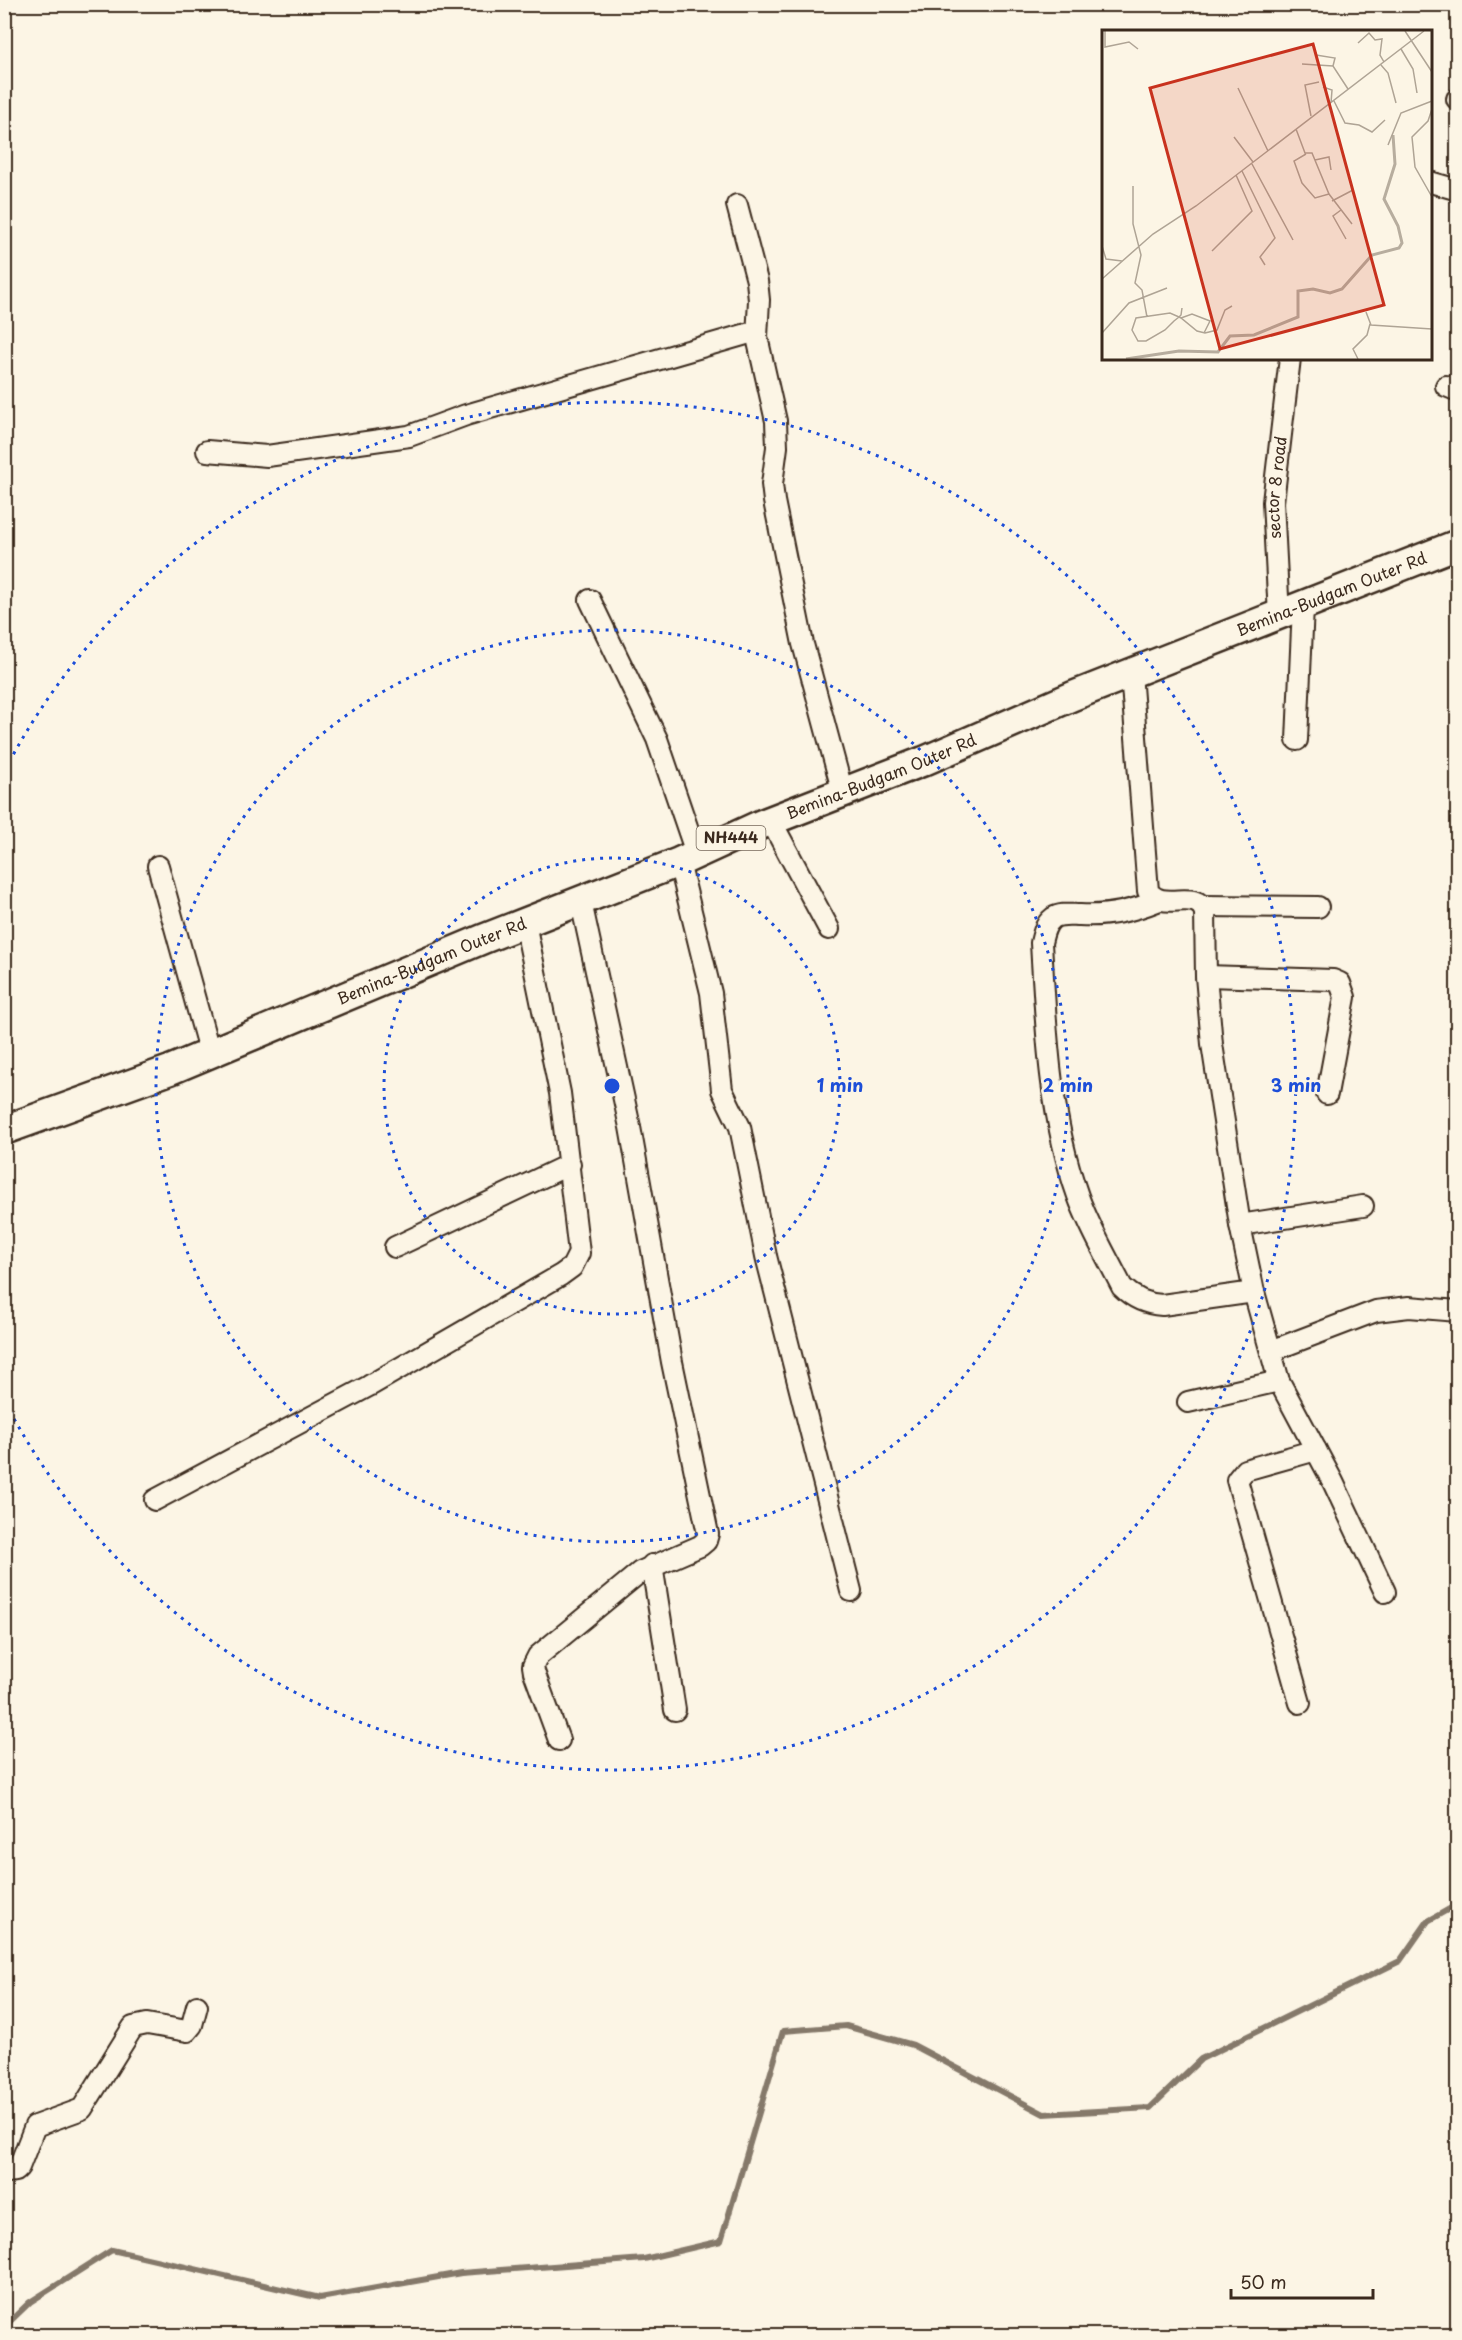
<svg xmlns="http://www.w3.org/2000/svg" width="1462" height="2340" viewBox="0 0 1462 2340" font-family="'Playpen Sans',sans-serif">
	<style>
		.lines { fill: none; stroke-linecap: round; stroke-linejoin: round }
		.stream { stroke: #85796b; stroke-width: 6 }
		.minor-casing { stroke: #3b2a1e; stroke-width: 24 }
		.highway-casing { stroke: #3b2a1e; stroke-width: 33 }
		.minor { stroke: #fcf5e5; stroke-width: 20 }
		.highway { stroke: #fcf5e5; stroke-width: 28 }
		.ring { fill: none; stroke: #1d4ed8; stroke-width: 3; stroke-dasharray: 3 6 }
		.labels { text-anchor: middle; stroke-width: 5; stroke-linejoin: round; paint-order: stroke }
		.shield { fill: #fcf5e5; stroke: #75675a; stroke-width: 1.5 }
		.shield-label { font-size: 15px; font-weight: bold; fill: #3b2a1e }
		.street-label { font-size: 16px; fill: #3b2a1e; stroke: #fcf5e5 }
		.inset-river { fill: none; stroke: #b7ad9e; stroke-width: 3 }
		.inset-road { fill: none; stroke: #afa495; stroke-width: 1.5 }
		.view { fill: #c8321e; fill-opacity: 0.15; stroke: #c8321e; stroke-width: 3 }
		.inset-edge { fill: none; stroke: #3b2a1e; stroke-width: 3 }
		.centre { fill: #1d4ed8; stroke: #fcf5e5; stroke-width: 3 }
		.ring-label { font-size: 18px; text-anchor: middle; font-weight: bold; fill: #1d4ed8; stroke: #fcf5e5; stroke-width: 5; stroke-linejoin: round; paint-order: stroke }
	</style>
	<rect width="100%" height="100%" fill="#fcf5e5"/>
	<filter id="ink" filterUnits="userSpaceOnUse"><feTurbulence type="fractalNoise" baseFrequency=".0167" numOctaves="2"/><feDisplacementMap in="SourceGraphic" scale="12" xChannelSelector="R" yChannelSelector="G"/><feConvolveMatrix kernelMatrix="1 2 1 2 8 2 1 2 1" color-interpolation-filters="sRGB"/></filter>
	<g filter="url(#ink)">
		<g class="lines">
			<polyline class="stream" points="4,2327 30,2302 112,2250 320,2298 461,2273 644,2259 721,2241 783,2031 846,2026 913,2045 1044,2114 1150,2108 1201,2059 1400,1961 1428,1921 1458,1904"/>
			<defs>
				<g id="minor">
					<polyline points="1457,99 1458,99"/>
					<polyline points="1430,182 1458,190"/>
					<polyline points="737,205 757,281 759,300 757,337 776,421 777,447 772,484 774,501 803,644 843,793"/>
					<polyline points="1446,386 1458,391"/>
					<polyline points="207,451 267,456 409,436 466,415 757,331"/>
					<polyline points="590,600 657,739 696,853"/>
					<path id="s1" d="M1279 616 1273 502 1290 358"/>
					<path d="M1131 673 1148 891C1163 913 1196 887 1205 912L1206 976 1212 1044 1240 1225 1254 1292 1279 1381 1333 1482 1385 1592"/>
					<polyline points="1297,740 1303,606"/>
					<polyline points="771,821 829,929"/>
					<polyline points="679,862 711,993 722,1090 740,1127 766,1256 851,1591"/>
					<polyline points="158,866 210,1054"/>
					<path d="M1157 901C1132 911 1108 917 1080 915 1071 915 1061 913 1053 918 1045 924 1043 934 1041 943 1046 1027 1049 1115 1078 1196 1089 1227 1107 1257 1122 1287 1133 1298 1146 1304 1162 1305L1254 1292"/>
					<polyline points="1202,906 1318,907"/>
					<polyline points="1206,976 1333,980 1340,983 1345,997 1327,1094"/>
					<polyline points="1240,1225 1363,1206"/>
					<polyline points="395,1247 570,1164"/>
					<polyline points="1271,1351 1376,1311 1409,1307 1458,1311"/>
					<polyline points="1188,1402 1279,1381"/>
					<polyline points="155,1500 369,1386 561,1275 572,1267 579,1253 560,1093 525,923"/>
					<polyline points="652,1565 675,1710"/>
					<polyline points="1300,1703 1237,1480 1245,1470 1316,1450"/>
					<polyline points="559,1740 534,1672 533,1666 538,1656 640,1572 700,1546 706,1541 708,1534 672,1362 630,1127 581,902"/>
					<polyline points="4,2173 15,2171 19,2167 35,2126 82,2109 133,2027 147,2024 187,2031 192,2025 197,2006"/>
				</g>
				<g id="highway">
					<path id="s2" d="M4 1130 170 1070 483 939 679 862 762 824 924 761 1073 696 1458 544"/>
				</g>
			</defs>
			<use href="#minor" class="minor-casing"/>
			<use href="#highway" class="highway-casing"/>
			<use href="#minor" class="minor"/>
			<use href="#highway" class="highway"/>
		</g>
	</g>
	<g class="ring">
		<circle cx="612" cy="1086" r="228"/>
		<circle cx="612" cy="1086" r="456"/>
		<path d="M5 770A684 684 0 1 1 5 1402"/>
	</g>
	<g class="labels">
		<rect class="shield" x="696.5" y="826" width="69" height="24" rx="4.5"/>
		<g class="shield-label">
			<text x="731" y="843">NH444</text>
		</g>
		<g class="street-label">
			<text dy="6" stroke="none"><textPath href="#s1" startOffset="129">sector 8 road</textPath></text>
			<text dy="6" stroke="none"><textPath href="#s2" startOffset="1432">Bemina-Budgam Outer Rd</textPath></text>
			<text dy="6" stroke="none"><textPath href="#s2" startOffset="946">Bemina-Budgam Outer Rd</textPath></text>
			<text dy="6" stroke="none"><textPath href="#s2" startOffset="460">Bemina-Budgam Outer Rd</textPath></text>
		</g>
	</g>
	<g transform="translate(1102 30)">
		<rect width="330" height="330" fill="#fcf5e5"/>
		<path class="inset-river" d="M24 329 77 321 116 322 128 306 152 305 196 287V261L211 259 228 263 240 259 270 225 297 218 300 213 296 196 282 169 293 134 291 105"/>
		<path class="inset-road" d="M3 1V17L27 12 36 19M303 1 330 42M256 13 267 3 273 10 280 9 278 25 282 32M299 19 311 39 315 63M214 25 233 28 231 36M200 34 231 36 246 59M279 35 286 43 294 73M221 57 230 60 229 73M136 58 166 121M232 71 243 93 257 95 270 102 283 90M330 79 326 91 310 107 313 137 330 167M209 86 203 55 217 52M194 99 203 123H210L227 164 250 194M132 107 151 132M286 115 299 83 330 71M204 124 192 131 200 153 213 168 227 164M213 130 227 127 229 140M150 134 191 210M140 141 173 208 158 227 163 235M31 156V194L39 225 33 253 40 260 45 287M230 171 251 160M239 180 231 186 244 209M0 216 4 229 20 231M110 221 150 181 134 145M0 249 51 204 94 176 322 1M80 278 79 285 77 287 72 291 63 300 44 311H36L30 300 34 288 68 283 77 287 79 288 95 301 103 303 115 300 123 280 130 276M264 282 269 295 330 299M79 288 90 284 108 291 102 303M0 303 27 273 65 258M256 329 251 319 265 305 268 294"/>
		<path class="view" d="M211 14 282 275 118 319 48 58Z"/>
		<rect width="330" height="330" class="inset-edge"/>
	</g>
	<circle cx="612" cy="1086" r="9" class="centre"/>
	<g class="ring-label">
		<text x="840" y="1092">1 min</text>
		<text x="1068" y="1092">2 min</text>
		<text x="1296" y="1092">3 min</text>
	</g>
	<rect width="1462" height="2340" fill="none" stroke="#fcf5e5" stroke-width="24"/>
	<rect x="12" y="12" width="1438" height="2316" fill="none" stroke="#3b2a1e" stroke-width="2" filter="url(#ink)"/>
	<path d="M1231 2289v9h142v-9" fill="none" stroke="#3b2a1e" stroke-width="3"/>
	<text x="1240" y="2289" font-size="18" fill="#3b2a1e" stroke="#fcf5e5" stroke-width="4.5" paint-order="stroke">50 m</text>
</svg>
